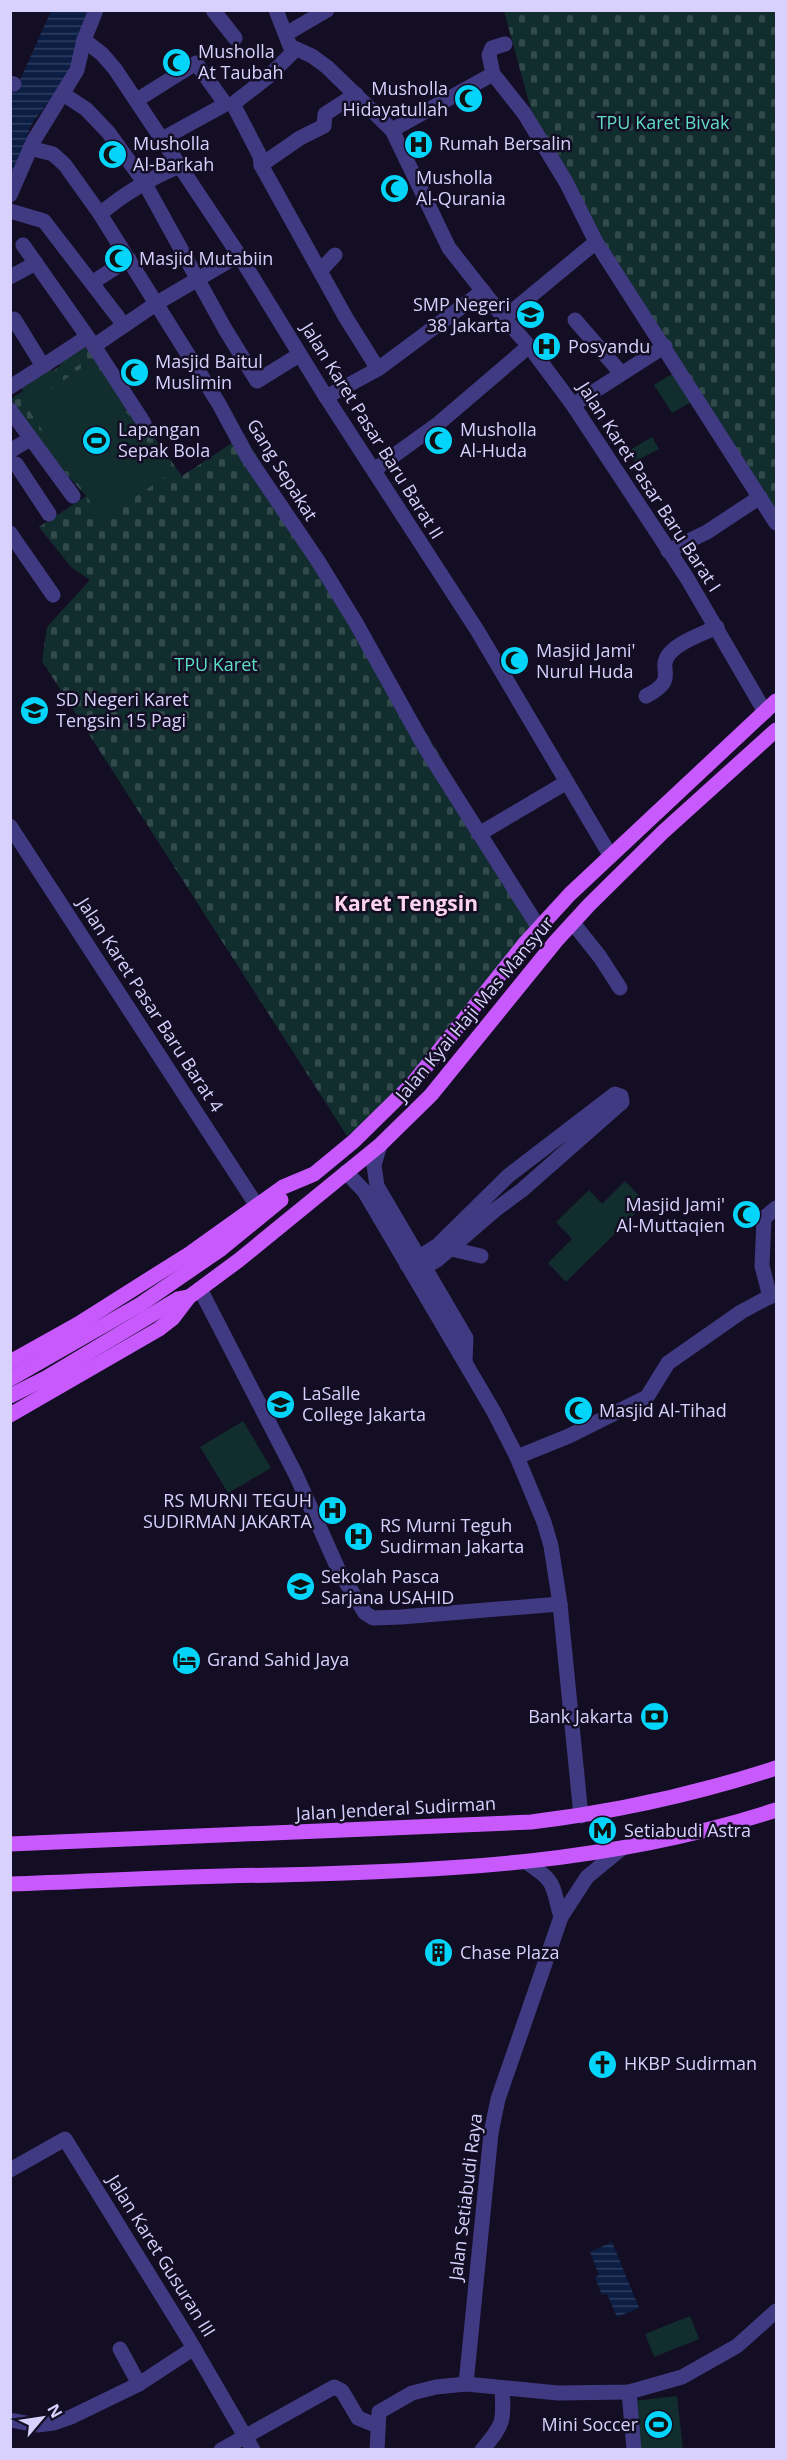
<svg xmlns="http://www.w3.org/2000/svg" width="787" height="2460" viewBox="0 0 787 2460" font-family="'Open Sans',sans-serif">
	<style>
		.cemetery { fill: url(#cemetery-stones) }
		.garden { fill: #112d2d }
		.water { fill: url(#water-rules) }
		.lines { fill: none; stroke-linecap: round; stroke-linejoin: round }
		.minor { stroke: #403a82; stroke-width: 15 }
		.major { stroke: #c85afd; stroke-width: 15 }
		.labels { text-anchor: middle; stroke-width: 5; stroke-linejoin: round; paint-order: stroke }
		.poi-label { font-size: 18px; fill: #d8d1fe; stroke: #130e23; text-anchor: start }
		.park-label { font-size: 18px; fill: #5edec4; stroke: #130e23 }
		.street-label { font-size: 18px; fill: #d8d1fe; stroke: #130e23 }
		.quarter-label { font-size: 21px; font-weight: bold; fill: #fed3ed; stroke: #130e23 }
	</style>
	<defs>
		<pattern id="cemetery-stones" width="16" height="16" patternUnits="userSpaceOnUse" patternTransform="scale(1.5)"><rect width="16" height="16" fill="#112d2d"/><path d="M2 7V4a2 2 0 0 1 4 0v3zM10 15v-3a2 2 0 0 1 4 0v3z" fill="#334a4c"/></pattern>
		<pattern id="water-rules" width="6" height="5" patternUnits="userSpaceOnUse" patternTransform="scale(1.5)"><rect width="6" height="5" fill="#0c1e44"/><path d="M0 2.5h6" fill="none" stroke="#2f3e60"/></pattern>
	</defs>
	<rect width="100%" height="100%" fill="#130e23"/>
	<g class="cemetery">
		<polygon points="504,11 776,11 776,519 598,234 539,130 530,106"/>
		<polygon points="85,347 93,354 182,476 244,435 436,749 543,932 404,1094 347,1136 42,661 47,627 90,580 71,567 39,527 86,496 68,476 11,403 11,399 57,368"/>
	</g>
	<g class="garden">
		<polygon points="77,349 85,361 65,374 57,361"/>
		<polygon points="92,361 168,475 102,519 26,406"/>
		<polygon points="49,366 57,380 28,398 19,385"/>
		<polygon points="675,372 693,401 672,413 654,385"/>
		<polygon points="652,437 659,449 634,462 628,451"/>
		<polygon points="625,1181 646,1203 566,1282 548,1263 572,1239 556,1222 589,1190 602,1204"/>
		<polygon points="243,1421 271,1468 228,1493 200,1447"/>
		<polygon points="690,2316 699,2339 654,2357 645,2334"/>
		<polygon points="677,2396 683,2449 639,2449 634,2401"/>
	</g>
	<g class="water">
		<polygon points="51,11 93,11 64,81 31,125 11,183 10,109 13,103 11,102 11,87 16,89"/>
		<polygon points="612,2242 639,2308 617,2317 607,2294 602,2295 595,2278 599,2275 590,2252"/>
	</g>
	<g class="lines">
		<g class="minor">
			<polyline points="213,10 235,38"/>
			<polyline points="276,10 290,46 312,56 327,67 392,130 449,248 504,318 529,346 573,405 687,578 765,712"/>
			<polyline points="286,34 327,10"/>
			<polyline points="84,40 102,54 115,69 239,255 326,397 477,630 610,855"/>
			<polyline points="505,44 492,48 489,55 493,74 524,113 566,182 596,242 776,523"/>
			<polyline points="296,49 269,76 233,104 260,156 261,165 346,318 378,369"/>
			<polyline points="10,83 14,84"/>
			<polyline points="63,94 86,109 108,132 144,182 225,329 257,381 299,355"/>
			<polyline points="137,100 196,63 224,102 224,105 162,139"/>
			<polyline points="392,130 493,74"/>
			<polyline points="30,148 53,154 65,165 100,214 219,404 247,456 318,561 356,623 426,749 539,928"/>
			<polyline points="261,165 300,138 324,126 325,114 356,94"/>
			<polyline points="10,195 34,140 77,70 84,40 96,10"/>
			<polyline points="10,211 44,221 124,325"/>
			<path d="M100 214C125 193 150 178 180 166"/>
			<polyline points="23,245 94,346 144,423"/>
			<polyline points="320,271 335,255"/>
			<polyline points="10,277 36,263"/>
			<polyline points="93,282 129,259"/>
			<polyline points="504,318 596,242"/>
			<polyline points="14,319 43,366 87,337"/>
			<polyline points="575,320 621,373"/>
			<polyline points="94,346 157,303 239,255"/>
			<polyline points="10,387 43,366"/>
			<polyline points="326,397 378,369 483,291"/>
			<polyline points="573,405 665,346"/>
			<polyline points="10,410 73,496"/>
			<polyline points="10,451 30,439"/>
			<polyline points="16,464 49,514"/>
			<polyline points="374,470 439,423 529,346"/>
			<polyline points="10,533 53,595"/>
			<polyline points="668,551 707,532 760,497"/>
			<path d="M646 696C681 678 655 670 670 653 681 641 702 634 717 627"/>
			<polyline points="10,826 257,1206"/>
			<polyline points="479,834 567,782"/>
			<polyline points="573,923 600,957 620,988"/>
			<polyline points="380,1145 374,1165 377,1186 466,1338 465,1361"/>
			<polyline points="346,1172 364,1191 494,1412 517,1457 544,1522 551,1546 560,1604 581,1816"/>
			<polyline points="443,1247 481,1256"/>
			<polyline points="407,1265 438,1245 508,1176 615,1094 621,1096 622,1102 522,1190 495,1210 437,1260 413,1274"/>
			<polyline points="200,1289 296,1475 339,1571 365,1613 373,1618 401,1617 560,1604"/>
			<polyline points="770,1297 762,1266 764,1218 776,1208"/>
			<polyline points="517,1457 569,1436 647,1397 668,1363 741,1312 776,1293"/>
			<path d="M526 1862C558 1883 551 1884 561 1917"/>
			<polyline points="10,2170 65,2139 188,2338 253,2450"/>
			<polyline points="120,2349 139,2384"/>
			<polyline points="466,2384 491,2133 498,2099 561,1917 587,1877 621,1849"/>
			<polyline points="629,2392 634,2450"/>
			<polyline points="10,2420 37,2425 54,2423 71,2417 139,2384 194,2348"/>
			<polyline points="221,2450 334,2387 342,2391 358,2418 378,2426"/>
			<polyline points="377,2450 379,2412 412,2393 436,2387 466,2384 558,2393 629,2392 682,2377 737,2346 776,2311"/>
			<path d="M482 2450C504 2424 504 2422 502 2388"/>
		</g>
		<g class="major">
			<polyline points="10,1362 78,1324 189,1254 283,1187 314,1174 354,1141 413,1083 526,942 570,894 776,701"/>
			<polyline points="10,1379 141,1304 221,1249 281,1200"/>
			<polyline points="10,1396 46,1378 178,1299 189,1297"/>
			<polyline points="10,1415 159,1329 173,1318 189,1297 239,1260 380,1145 431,1095 556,941 589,905 663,832 776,730"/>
			<path d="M10 1844 531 1822C614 1812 696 1794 776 1768"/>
			<path d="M10 1884C100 1881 189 1876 278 1875 449 1871 613 1863 776 1810"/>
		</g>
	</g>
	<defs>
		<symbol id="mosque-disc" viewBox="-11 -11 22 22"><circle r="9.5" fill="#03d4f9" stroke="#130e23"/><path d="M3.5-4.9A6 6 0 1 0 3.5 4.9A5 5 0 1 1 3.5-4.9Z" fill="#111"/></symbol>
		<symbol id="hospital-disc" viewBox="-11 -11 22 22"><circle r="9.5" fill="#03d4f9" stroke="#130e23"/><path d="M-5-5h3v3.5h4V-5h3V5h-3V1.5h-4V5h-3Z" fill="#111"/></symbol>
		<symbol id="school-disc" viewBox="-11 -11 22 22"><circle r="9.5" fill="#03d4f9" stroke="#130e23"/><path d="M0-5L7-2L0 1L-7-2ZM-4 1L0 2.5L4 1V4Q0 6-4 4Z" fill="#111"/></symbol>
		<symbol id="stadium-disc" viewBox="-11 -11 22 22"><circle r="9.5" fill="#03d4f9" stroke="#130e23"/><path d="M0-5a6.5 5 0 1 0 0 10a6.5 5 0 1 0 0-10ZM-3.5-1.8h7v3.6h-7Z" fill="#111"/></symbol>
		<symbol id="university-disc" viewBox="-11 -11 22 22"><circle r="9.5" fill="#03d4f9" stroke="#130e23"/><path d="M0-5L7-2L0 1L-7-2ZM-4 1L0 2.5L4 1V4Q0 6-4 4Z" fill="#111"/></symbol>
		<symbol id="hotel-disc" viewBox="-11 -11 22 22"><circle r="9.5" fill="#03d4f9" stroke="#130e23"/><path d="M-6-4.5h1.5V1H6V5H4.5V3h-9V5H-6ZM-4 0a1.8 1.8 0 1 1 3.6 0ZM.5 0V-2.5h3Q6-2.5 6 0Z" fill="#111"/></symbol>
		<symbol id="bank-disc" viewBox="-11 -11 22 22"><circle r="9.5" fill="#03d4f9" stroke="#130e23"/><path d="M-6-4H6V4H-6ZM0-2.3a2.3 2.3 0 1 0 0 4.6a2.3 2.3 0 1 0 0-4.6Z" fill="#111"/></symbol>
		<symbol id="metro-disc" viewBox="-11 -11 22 22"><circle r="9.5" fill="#03d4f9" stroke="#130e23"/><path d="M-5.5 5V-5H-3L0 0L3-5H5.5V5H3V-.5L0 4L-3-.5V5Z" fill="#111"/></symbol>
		<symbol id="building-disc" viewBox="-11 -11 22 22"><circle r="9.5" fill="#03d4f9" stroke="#130e23"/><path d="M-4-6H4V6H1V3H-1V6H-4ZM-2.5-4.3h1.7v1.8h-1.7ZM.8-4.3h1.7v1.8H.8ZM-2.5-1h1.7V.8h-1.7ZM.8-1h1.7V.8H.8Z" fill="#111"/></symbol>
		<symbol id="church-disc" viewBox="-11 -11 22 22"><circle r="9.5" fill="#03d4f9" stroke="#130e23"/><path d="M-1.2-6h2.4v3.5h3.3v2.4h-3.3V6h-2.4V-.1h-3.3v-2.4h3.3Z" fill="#111"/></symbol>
	</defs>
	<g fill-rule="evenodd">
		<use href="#mosque-disc" x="160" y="46" width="33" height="33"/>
		<use href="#mosque-disc" x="452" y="82" width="33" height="33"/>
		<use href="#hospital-disc" x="402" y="128" width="33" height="33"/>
		<use href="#mosque-disc" x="96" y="138" width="33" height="33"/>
		<use href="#mosque-disc" x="378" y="172" width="33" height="33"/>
		<use href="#mosque-disc" x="102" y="242" width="33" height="33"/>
		<use href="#school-disc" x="514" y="298" width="33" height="33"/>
		<use href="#hospital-disc" x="530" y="330" width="33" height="33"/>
		<use href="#mosque-disc" x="118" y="356" width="33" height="33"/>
		<use href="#stadium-disc" x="80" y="424" width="33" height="33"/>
		<use href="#mosque-disc" x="422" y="424" width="33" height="33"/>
		<use href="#mosque-disc" x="498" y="644" width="33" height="33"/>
		<use href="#school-disc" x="18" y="694" width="33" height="33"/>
		<use href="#mosque-disc" x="730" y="1198" width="33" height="33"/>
		<use href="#university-disc" x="264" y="1388" width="33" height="33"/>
		<use href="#mosque-disc" x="562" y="1394" width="33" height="33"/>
		<use href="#hospital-disc" x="316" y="1494" width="33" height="33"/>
		<use href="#hospital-disc" x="342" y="1520" width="33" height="33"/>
		<use href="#university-disc" x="284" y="1570" width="33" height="33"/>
		<use href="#hotel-disc" x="170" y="1644" width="33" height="33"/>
		<use href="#bank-disc" x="638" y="1700" width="33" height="33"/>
		<use href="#metro-disc" x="586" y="1814" width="33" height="33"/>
		<use href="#building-disc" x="422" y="1936" width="33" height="33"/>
		<use href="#church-disc" x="586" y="2048" width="33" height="33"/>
		<use href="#stadium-disc" x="642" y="2408" width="33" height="33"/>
	</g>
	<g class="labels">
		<g class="poi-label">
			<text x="198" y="58">Musholla<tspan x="198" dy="21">At Taubah</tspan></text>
			<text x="448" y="95" text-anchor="end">Musholla<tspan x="448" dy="21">Hidayatullah</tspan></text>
			<text x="133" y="150">Musholla<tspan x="133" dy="21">Al-Barkah</tspan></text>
			<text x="439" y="150">Rumah Bersalin</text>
			<text x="416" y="184">Musholla<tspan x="416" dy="21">Al-Qurania</tspan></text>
			<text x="139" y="265">Masjid Mutabiin</text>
			<text x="510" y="311" text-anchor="end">SMP Negeri<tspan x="510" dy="21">38 Jakarta</tspan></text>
			<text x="568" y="353">Posyandu</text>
			<text x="155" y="368">Masjid Baitul<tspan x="155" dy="21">Muslimin</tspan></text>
			<text x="118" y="436">Lapangan<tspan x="118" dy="21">Sepak Bola</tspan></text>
			<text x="460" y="436">Musholla<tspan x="460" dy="21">Al-Huda</tspan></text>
			<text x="536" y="657">Masjid Jami'<tspan x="536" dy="21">Nurul Huda</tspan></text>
			<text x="56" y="706">SD Negeri Karet<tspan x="56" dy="21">Tengsin 15 Pagi</tspan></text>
			<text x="725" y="1211" text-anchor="end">Masjid Jami'<tspan x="725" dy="21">Al-Muttaqien</tspan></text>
			<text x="302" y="1400">LaSalle<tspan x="302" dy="21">College Jakarta</tspan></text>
			<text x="599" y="1417">Masjid Al-Tihad</text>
			<text x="312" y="1507" text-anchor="end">RS MURNI TEGUH<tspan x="312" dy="21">SUDIRMAN JAKARTA</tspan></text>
			<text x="380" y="1532">RS Murni Teguh<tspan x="380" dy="21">Sudirman Jakarta</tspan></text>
			<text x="321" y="1583">Sekolah Pasca<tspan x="321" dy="21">Sarjana USAHID</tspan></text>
			<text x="207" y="1666">Grand Sahid Jaya</text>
			<text x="633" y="1723" text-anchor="end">Bank Jakarta</text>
			<text x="624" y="1837">Setiabudi Astra</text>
			<text x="460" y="1959">Chase Plaza</text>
			<text x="624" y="2070">HKBP Sudirman</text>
			<text x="638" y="2431" text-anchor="end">Mini Soccer</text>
		</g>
		<g class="park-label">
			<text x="663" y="129">TPU Karet Bivak</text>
			<text x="216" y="671">TPU Karet</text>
		</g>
		<g class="street-label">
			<text transform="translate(372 431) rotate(58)" y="6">Jalan Karet Pasar Baru Barat II</text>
			<text transform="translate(282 470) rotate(58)" y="6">Gang Sepakat</text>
			<text transform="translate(649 487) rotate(57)" y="6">Jalan Karet Pasar Baru Barat I</text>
			<text transform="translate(150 1005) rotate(57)" y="6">Jalan Karet Pasar Baru Barat 4</text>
			<text transform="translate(475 1009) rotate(-50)" y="6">Jalan Kyai Haji Mas Mansyur</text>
			<text transform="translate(396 1809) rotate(-3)" y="6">Jalan Jenderal Sudirman</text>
			<text transform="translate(466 2197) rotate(-83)" y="6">Jalan Setiabudi Raya</text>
			<text transform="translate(161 2256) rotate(58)" y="6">Jalan Karet Gusuran III</text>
		</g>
		<g class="quarter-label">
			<text x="406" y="911">Karet Tengsin</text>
		</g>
	</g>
	<rect width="787" height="2460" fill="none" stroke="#d8d1fe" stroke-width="24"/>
	<g transform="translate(42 2418) rotate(61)" stroke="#130e23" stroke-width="4.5" paint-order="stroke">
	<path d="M0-4.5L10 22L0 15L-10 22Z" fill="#d8d1fe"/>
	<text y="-9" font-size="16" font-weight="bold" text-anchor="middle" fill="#d8d1fe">N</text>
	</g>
</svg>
